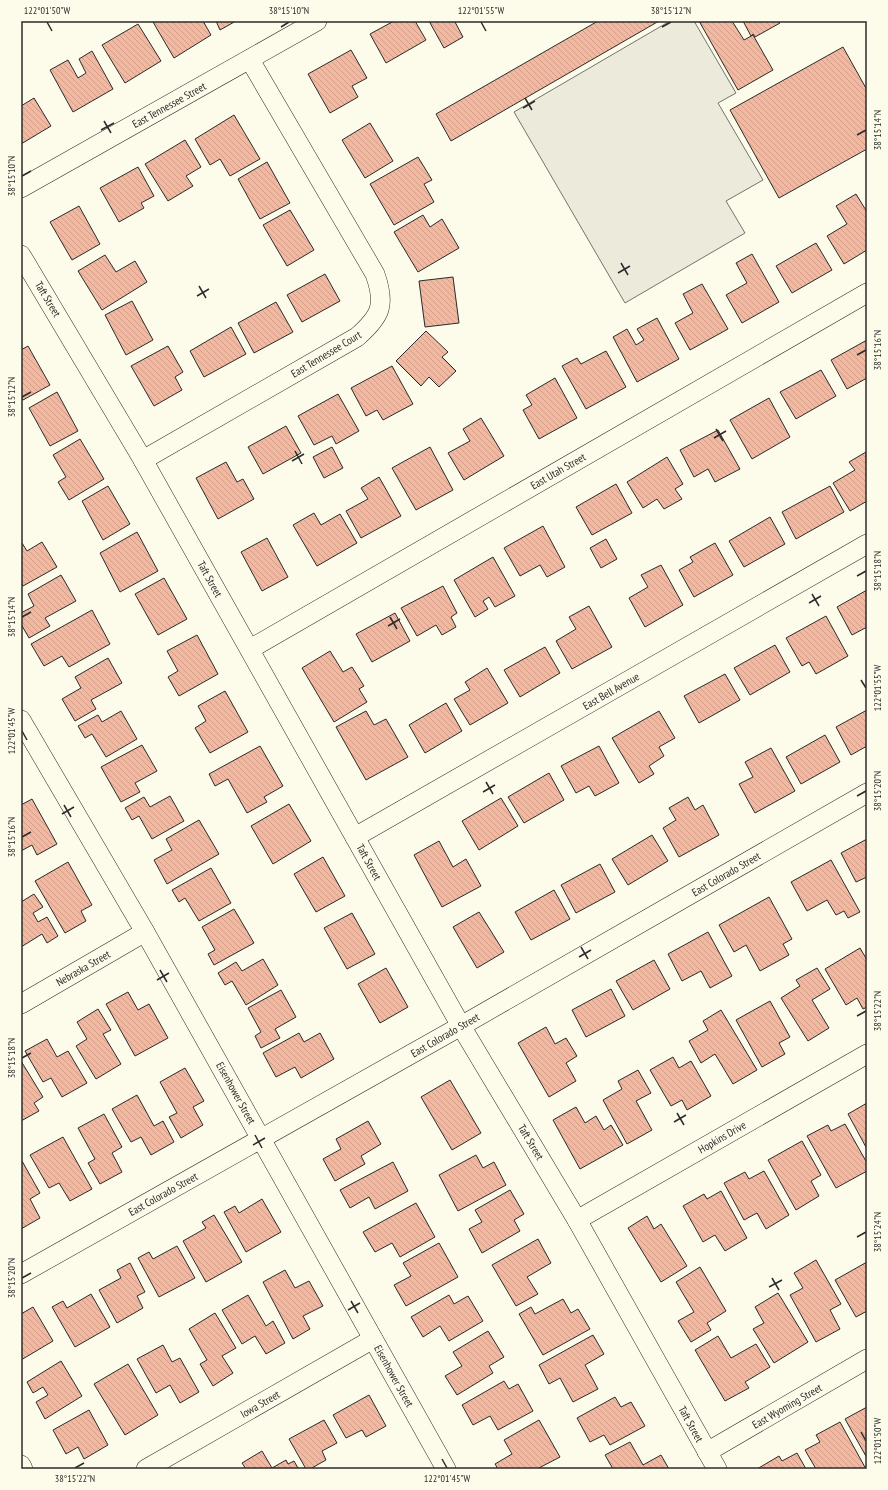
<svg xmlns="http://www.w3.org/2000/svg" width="888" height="1490" viewBox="0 0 888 1490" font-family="'PT Sans Narrow',sans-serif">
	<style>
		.parking { fill: #eceadb; stroke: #74746e }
		.building { fill: url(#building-back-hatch); stroke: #2b2b2b }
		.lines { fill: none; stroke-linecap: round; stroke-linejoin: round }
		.street-casing { stroke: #2b2b2b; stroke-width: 20 }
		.street { stroke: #fdfbea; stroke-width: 19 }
		.ticks { fill: none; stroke: #2b2b2b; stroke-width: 1.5 }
		.labels { text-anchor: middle; stroke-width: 3; stroke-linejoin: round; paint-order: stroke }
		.street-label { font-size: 11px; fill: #2b2b2b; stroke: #fdfbea }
		.neatline { fill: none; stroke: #2b2b2b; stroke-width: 1.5 }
		.ticks-label { font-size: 10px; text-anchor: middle; fill: #2b2b2b }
	</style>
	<defs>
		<pattern id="building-back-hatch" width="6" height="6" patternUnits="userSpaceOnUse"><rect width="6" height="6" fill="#f2b8a0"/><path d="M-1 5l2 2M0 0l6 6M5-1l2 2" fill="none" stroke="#d09e8a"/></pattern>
	</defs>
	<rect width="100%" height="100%" fill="#fdfbea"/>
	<polygon class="parking" points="670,21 694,21 736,93 718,103 763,180 726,201 745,233 625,303 514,112"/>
	<g class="building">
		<polygon points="155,21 203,21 211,35 174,58 153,22"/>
		<polygon points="216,21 236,21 220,30"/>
		<polygon points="394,21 415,21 426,40 386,63 370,34"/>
		<polygon points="429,21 458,21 455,22 463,37 444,48"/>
		<polygon points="598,21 659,21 451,141 436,114"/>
		<polygon points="699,21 732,21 744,40 753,35 773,70 738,90"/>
		<polygon points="743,21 778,21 780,23 755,37 753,34 751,36"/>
		<polygon points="138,24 161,61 125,83 102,45"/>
		<polygon points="843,47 867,90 867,149 779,198 730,110"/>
		<polygon points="351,50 367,78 352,86 358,97 330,113 308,74"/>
		<polygon points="92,51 113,89 73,112 50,70 68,60 78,78 86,73 79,59"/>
		<polygon points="34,98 51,126 21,144 21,106"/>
		<polygon points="234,115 260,159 230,176 220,159 210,165 195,139"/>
		<polygon points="370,123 393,161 365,178 342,140"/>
		<polygon points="185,140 201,167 186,176 193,186 168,201 145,164"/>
		<polygon points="418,157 432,180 424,184 434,202 394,225 370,184"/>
		<polygon points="267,162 290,203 260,219 238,179"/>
		<polygon points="138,167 154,196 141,203 144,208 119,222 100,188"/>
		<polygon points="856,194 867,212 867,250 844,264 827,236 847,224 836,206"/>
		<polygon points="79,206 100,244 72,260 50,222"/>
		<polygon points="290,210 314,250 287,266 263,225"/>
		<polygon points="423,215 430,227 442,219 459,248 418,272 394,232"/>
		<polygon points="816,243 832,270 792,293 776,266"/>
		<polygon points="752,254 779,302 742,323 726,295 747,283 736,263"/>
		<polygon points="105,255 116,272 135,261 147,282 102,310 78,271"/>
		<polygon points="325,274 340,301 302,322 287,295"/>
		<polygon points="453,277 459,323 425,327 419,281"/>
		<polygon points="702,284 728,329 690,350 675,323 693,313 683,294"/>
		<polygon points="132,301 153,340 126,355 105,315"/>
		<polygon points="276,302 293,332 254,353 238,323"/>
		<polygon points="657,318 679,359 637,382 613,337 627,329 636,345 644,340 637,329"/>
		<polygon points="231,327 246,354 204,377 190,351"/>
		<polygon points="426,331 448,352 442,357 456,371 439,387 429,377 421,386 396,361"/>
		<polygon points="867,340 867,378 847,389 831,360"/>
		<polygon points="28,346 50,385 23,400 21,396 21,350"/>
		<polygon points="168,346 183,372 175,377 182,390 154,406 131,366"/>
		<polygon points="606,351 626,387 586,409 562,366 577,358 581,364"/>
		<polygon points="392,366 413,404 383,420 377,410 366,416 351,388"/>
		<polygon points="821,370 836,396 796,419 780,392"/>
		<polygon points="555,378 577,418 539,439 523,410 532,405 526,395"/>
		<polygon points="57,392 78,431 50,446 29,408"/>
		<polygon points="338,394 359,431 336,444 332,436 314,445 298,416"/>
		<polygon points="769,398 790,437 752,459 730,420"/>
		<polygon points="481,418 504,456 464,480 448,453 470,441 463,429"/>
		<polygon points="286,426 301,453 263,474 248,447"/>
		<polygon points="718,430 740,469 715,482 708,469 694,477 680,450"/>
		<polygon points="80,439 104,479 69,500 58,482 66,477 53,455"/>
		<polygon points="332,447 343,468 324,478 313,457"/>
		<polygon points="430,447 453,490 416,510 392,468"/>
		<polygon points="866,452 867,501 850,511 833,483 855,470 849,462"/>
		<polygon points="667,457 683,484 675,489 682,499 664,509 657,499 643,508 627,482"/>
		<polygon points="226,462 237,482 243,479 254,499 218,519 196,478"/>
		<polygon points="379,477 401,516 361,538 346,511 368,499 361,488"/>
		<polygon points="616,484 632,513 592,535 576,507"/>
		<polygon points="108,486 130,524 103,540 82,501"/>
		<polygon points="830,486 844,512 796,539 782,512"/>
		<polygon points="314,513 321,525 340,514 357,543 317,566 293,525"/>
		<polygon points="770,517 785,544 744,567 729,541"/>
		<polygon points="543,526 565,567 547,577 540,565 520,576 504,548"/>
		<polygon points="137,532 158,571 120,592 100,553"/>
		<polygon points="267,538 288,577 262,591 241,552"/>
		<polygon points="606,539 617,559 601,568 590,548"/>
		<polygon points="42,542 57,567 23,586 21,582 21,543 22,543 27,551"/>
		<polygon points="715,543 733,575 694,597 679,570 693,562 690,557"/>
		<polygon points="493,557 515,596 495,607 489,597 483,601 488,609 475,617 454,580"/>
		<polygon points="661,565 683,605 645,627 629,598 648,587 641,575"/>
		<polygon points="61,575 76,601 45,618 50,626 29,638 21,624 21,613 34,606 28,594"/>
		<polygon points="164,578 187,619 158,635 135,594"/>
		<polygon points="443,586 457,613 451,617 456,627 442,635 436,625 417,636 401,608"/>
		<polygon points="867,590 867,627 852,635 837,607"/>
		<polygon points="589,606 612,647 572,669 556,641 576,629 569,617"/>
		<polygon points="92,610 110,644 69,667 62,656 44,666 31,644"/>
		<polygon points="395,613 410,641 372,662 356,634"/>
		<polygon points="826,616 848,656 816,674 809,662 802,666 786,638"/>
		<polygon points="197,635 218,674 179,696 168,677 178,671 167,651"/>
		<polygon points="775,645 790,672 750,695 734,668"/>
		<polygon points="545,647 560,673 520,697 504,670"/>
		<polygon points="330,651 343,672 352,667 364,686 359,689 367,702 334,722 302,668"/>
		<polygon points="108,658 122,683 91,700 96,709 75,721 62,699 81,688 75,677"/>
		<polygon points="487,668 508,703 470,725 454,699 470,690 465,682"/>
		<polygon points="725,674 740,700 699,723 684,696"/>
		<polygon points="225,691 248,732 210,753 195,728 206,721 198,706"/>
		<polygon points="446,703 462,731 425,753 409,725"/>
		<polygon points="867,710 867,746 851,755 836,727"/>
		<polygon points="121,711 137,739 106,757 92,734 85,738 78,726 98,715 102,722"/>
		<polygon points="366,711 374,725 386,719 408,757 366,780 336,727"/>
		<polygon points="659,711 675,738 659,747 664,756 649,766 654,774 639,783 612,738"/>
		<polygon points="825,735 840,762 801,784 786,757"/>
		<polygon points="142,745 157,771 135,783 140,792 121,802 101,767"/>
		<polygon points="260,746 283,786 264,797 267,802 247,813 228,779 215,786 209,774"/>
		<polygon points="599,746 619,783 595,796 589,786 576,793 561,766"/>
		<polygon points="771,748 795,791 755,813 739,784 753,777 745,762"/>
		<polygon points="549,773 564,800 524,823 508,797"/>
		<polygon points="170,796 184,821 152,839 139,816 132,820 125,808 144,797 150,807"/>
		<polygon points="688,797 695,810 703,805 719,835 679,857 663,828 676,820 669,808"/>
		<polygon points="501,798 518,826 479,850 462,821"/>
		<polygon points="32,799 57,844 37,855 32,845 21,851 21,805"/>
		<polygon points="289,804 311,841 273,864 251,826"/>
		<polygon points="199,820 219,854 167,884 154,860 172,850 166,839"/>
		<polygon points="652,835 668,861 628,885 612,859"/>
		<polygon points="867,839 867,877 856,882 841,853"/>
		<polygon points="439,841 453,867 466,859 481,886 442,907 414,855"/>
		<polygon points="323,857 345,896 316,912 294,874"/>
		<polygon points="831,860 860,912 848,918 844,911 836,915 827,900 807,911 791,882"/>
		<polygon points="68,862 92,905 81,911 86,921 65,933 35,881"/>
		<polygon points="600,864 615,892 576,913 561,885"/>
		<polygon points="211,868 231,903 199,921 185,898 179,902 172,890"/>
		<polygon points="554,890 570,919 531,940 515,912"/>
		<polygon points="34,894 43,907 33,913 38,922 47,917 58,936 47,943 42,934 21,947 21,902"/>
		<polygon points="769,897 792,939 783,944 789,955 760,971 746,945 734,952 719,925"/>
		<polygon points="234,909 254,943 214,965 208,954 215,950 202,927"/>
		<polygon points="479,912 504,952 477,968 453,927"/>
		<polygon points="352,913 375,954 347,969 324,928"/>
		<polygon points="708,932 732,976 710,988 701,971 682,981 668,954"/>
		<polygon points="860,948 867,960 867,1007 863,1009 857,998 846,1005 825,969"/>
		<polygon points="263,959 278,985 246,1005 232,981 225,985 218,973 236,962 242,971"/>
		<polygon points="654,960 670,989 633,1010 616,981"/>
		<polygon points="386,968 408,1007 380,1023 358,984"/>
		<polygon points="817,968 830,989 812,1000 829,1028 808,1041 781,998 800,986 796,980"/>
		<polygon points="611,989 625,1016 586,1037 572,1010"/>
		<polygon points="281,990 296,1017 275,1029 280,1038 261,1048 255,1036 261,1032 248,1008"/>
		<polygon points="128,992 138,1010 149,1004 168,1038 135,1056 106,1004"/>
		<polygon points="770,1001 790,1037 779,1043 785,1054 762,1067 736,1020"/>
		<polygon points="98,1009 111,1030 103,1034 121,1064 96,1079 76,1046 87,1039 77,1022"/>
		<polygon points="721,1010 757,1070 733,1084 715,1054 701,1063 689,1041 708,1030 703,1021"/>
		<polygon points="546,1027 555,1044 566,1038 577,1056 566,1063 576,1081 549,1097 518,1043"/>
		<polygon points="299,1033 304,1042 320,1033 334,1059 301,1078 295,1067 276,1077 263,1053"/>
		<polygon points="47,1039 57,1057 68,1051 87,1083 62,1097 51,1078 43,1082 25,1051"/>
		<polygon points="673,1057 679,1068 691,1061 711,1096 687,1110 682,1100 671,1106 650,1070"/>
		<polygon points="21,1061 43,1097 34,1103 39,1111 21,1121"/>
		<polygon points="185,1068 204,1101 193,1107 203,1125 181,1138 169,1117 177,1113 160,1082"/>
		<polygon points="638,1070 651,1093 636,1101 652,1130 627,1144 603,1100 622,1089 618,1081"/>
		<polygon points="450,1080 481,1133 452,1150 421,1097"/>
		<polygon points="137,1095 154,1126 163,1121 174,1142 151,1155 141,1137 131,1142 112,1109"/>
		<polygon points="867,1103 867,1149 848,1114"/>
		<polygon points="576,1107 585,1123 596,1116 604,1130 611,1125 623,1145 580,1169 553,1120"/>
		<polygon points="104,1114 122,1147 112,1153 122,1172 100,1184 88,1163 95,1159 78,1128"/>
		<polygon points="368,1121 381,1144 361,1156 365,1164 335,1181 323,1159 341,1149 336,1139"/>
		<polygon points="845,1124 867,1163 867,1171 836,1188 807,1136 828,1125 831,1131"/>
		<polygon points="63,1137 92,1189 70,1201 59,1183 49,1188 30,1155"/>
		<polygon points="802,1141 821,1175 811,1181 819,1196 796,1210 768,1160"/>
		<polygon points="476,1155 483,1168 494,1162 506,1185 458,1211 439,1175"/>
		<polygon points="21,1161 22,1161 40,1193 30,1199 40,1218 21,1229"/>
		<polygon points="393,1162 408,1191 375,1209 369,1197 350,1208 340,1190"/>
		<polygon points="764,1171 789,1215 766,1229 757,1213 744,1220 724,1183 745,1172 749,1179"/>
		<polygon points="510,1190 524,1214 514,1220 520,1231 482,1253 469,1229 482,1222 475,1210"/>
		<polygon points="721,1191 747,1238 725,1251 715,1235 703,1242 683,1206 704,1194 707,1199"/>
		<polygon points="262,1199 281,1232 246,1252 224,1212 235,1206 239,1213"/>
		<polygon points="416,1203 435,1237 400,1257 392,1243 375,1252 363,1232"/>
		<polygon points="214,1215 242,1262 206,1282 183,1241 206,1228 202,1222"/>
		<polygon points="647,1216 654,1229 661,1224 687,1266 661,1282 628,1228"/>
		<polygon points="538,1239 551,1263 527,1277 538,1294 516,1306 492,1265"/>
		<polygon points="439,1243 458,1277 406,1306 394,1285 411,1276 403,1263"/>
		<polygon points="177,1246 195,1278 159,1297 138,1258 149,1252 153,1259"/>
		<polygon points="816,1260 841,1304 830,1310 840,1329 816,1342 790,1295 803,1288 794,1273"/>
		<polygon points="867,1262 867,1311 856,1317 835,1280"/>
		<polygon points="130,1263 145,1292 137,1296 143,1308 117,1323 99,1290 121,1278 117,1270"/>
		<polygon points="700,1267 726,1311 707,1323 711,1330 691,1342 678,1321 694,1312 676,1282"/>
		<polygon points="285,1270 295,1288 309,1281 323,1306 303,1316 310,1329 293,1339 263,1282"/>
		<polygon points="778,1293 808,1342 774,1363 753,1329 764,1323 755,1307"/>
		<polygon points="91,1294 110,1327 75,1347 52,1307 63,1301 67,1308"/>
		<polygon points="248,1295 266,1326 273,1321 285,1343 266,1354 255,1336 242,1344 222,1310"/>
		<polygon points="449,1295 454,1304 468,1296 483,1321 449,1341 440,1326 423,1337 411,1317"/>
		<polygon points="563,1299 571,1313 578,1309 590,1329 543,1355 519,1314 531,1307 535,1314"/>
		<polygon points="33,1307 53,1341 21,1360 21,1314"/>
		<polygon points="215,1313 236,1348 222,1356 233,1373 213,1386 200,1364 207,1360 189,1329"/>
		<polygon points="488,1331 504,1357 489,1366 493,1373 457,1395 445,1376 462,1366 453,1352"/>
		<polygon points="593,1335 604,1354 585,1365 598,1389 573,1402 560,1378 549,1384 539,1365"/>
		<polygon points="718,1336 731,1358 756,1344 770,1367 745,1382 749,1388 725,1401 695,1350"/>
		<polygon points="163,1345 172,1362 180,1358 199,1392 180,1403 170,1385 156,1393 137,1359"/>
		<polygon points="61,1361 82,1396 45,1419 36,1402 48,1395 43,1387 33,1393 27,1382"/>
		<polygon points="128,1364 158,1415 125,1435 94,1384"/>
		<polygon points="504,1381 509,1389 518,1384 533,1411 498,1430 490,1416 473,1425 462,1405"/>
		<polygon points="369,1395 386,1426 366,1437 362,1430 346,1438 333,1415"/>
		<polygon points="615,1397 621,1407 631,1402 645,1426 610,1445 604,1435 590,1442 577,1418"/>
		<polygon points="867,1407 867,1458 845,1419"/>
		<polygon points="89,1410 108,1445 84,1459 78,1447 66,1454 53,1430"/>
		<polygon points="324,1420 337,1443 322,1451 326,1460 310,1469 306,1469 289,1439"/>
		<polygon points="539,1420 560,1457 537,1469 498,1469 495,1464 512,1454 504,1440"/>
		<polygon points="840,1422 866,1469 816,1469 805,1450 820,1442 816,1435"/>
		<polygon points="630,1442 643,1465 661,1455 669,1469 613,1469 605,1455"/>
		<polygon points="262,1451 272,1468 286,1460 288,1464 294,1461 298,1468 296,1469 246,1469 242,1463"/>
		<polygon points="797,1453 806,1469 757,1469 779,1456 782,1461"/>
	</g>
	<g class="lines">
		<defs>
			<g id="street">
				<polyline points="21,188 317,21"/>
				<polyline points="21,255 143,460 461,1026 577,1220 717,1469"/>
				<path d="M143 460 357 337C381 316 386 305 375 274L250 60"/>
				<polyline points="250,649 867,293"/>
				<polyline points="21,720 145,932 446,1469"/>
				<polyline points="355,837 867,544"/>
				<polyline points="21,1004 145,932"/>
				<polyline points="577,1220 867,1054"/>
				<polyline points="21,1274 461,1026 867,793"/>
				<polyline points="707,1452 867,1359"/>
				<polyline points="21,1465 23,1469"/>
				<polyline points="146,1469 373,1339"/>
			</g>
		</defs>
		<use href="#street" class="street-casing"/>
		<use href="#street" class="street"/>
	</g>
	<path class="ticks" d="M47 22 52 31M481 22 486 31M281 27 289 22M662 27 671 22M525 98 532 110M523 108 535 101M104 121 111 133M101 130 114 123M857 135 866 130M22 176 31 171M621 263 628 275M618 273 630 266M199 286 206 298M197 296 209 289M857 355 866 350M22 397 31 392M716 429 723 441M714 438 726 431M295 451 302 464M292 461 304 454M857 576 866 571M812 594 819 606M809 603 821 596M22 617 31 612M390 617 397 629M388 626 400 619M861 680 866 688M22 731 27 740M486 782 493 794M483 792 495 785M857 796 866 791M64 805 71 817M62 814 74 807M22 837 31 832M581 947 588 959M579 957 591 950M160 970 167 982M157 980 169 973M857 1016 866 1011M22 1058 31 1053M677 1113 684 1125M674 1122 686 1115M255 1135 262 1148M253 1145 265 1138M857 1237 866 1232M22 1278 31 1273M772 1278 779 1290M769 1287 782 1280M351 1301 358 1313M348 1310 360 1303M861 1432 866 1441M442 1459 447 1468M75 1468 84 1463"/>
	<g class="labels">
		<g class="street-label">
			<text transform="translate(169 105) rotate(-29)" y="4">East Tennessee Street</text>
			<text transform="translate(48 299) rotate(59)" y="4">Taft Street</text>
			<text transform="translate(326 354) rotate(-31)" y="4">East Tennessee Court</text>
			<text transform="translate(558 471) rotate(-30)" y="4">East Utah Street</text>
			<text transform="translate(210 579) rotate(61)" y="4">Taft Street</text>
			<text transform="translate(611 691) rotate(-30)" y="4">East Bell Avenue</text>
			<text transform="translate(369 862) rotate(61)" y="4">Taft Street</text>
			<text transform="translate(726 874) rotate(-30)" y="4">East Colorado Street</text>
			<text transform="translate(83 968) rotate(-30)" y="4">Nebraska Street</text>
			<text transform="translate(445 1035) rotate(-30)" y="4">East Colorado Street</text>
			<text transform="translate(236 1093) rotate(61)" y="4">Eisenhower Street</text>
			<text transform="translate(722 1137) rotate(-30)" y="4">Hopkins Drive</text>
			<text transform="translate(531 1142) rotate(59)" y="4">Taft Street</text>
			<text transform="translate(163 1194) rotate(-29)" y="4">East Colorado Street</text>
			<text transform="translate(394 1376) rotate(61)" y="4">Eisenhower Street</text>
			<text transform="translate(260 1404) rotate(-30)" y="4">Iowa Street</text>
			<text transform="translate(787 1406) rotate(-30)" y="4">East Wyoming Street</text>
			<text transform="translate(691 1424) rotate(61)" y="4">Taft Street</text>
		</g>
	</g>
	<rect width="888" height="1490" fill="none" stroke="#fdfbea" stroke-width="44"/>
	<rect x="22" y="22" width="844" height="1446" class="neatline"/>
	<g class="ticks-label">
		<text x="47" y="14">122°01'50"W</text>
		<text x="289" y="14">38°15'10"N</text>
		<text x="481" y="14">122°01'55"W</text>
		<text x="671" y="14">38°15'12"N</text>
		<text transform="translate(877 130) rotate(-90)" y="4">38°15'14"N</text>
		<text transform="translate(11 176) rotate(-90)" y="4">38°15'10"N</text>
		<text transform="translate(877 350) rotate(-90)" y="4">38°15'16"N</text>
		<text transform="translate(11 397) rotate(-90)" y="4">38°15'12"N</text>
		<text transform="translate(877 571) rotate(-90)" y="4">38°15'18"N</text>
		<text transform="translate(11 617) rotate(-90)" y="4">38°15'14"N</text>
		<text transform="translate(877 688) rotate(-90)" y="4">122°01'55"W</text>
		<text transform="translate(11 731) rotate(-90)" y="4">122°01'45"W</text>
		<text transform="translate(877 791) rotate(-90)" y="4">38°15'20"N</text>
		<text transform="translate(11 837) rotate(-90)" y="4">38°15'16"N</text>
		<text transform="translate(877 1011) rotate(-90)" y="4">38°15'22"N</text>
		<text transform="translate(11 1058) rotate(-90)" y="4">38°15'18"N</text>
		<text transform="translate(877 1232) rotate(-90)" y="4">38°15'24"N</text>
		<text transform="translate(11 1278) rotate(-90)" y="4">38°15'20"N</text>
		<text transform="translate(877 1441) rotate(-90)" y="4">122°01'50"W</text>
		<text x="75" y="1482">38°15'22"N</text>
		<text x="447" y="1482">122°01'45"W</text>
	</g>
</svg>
